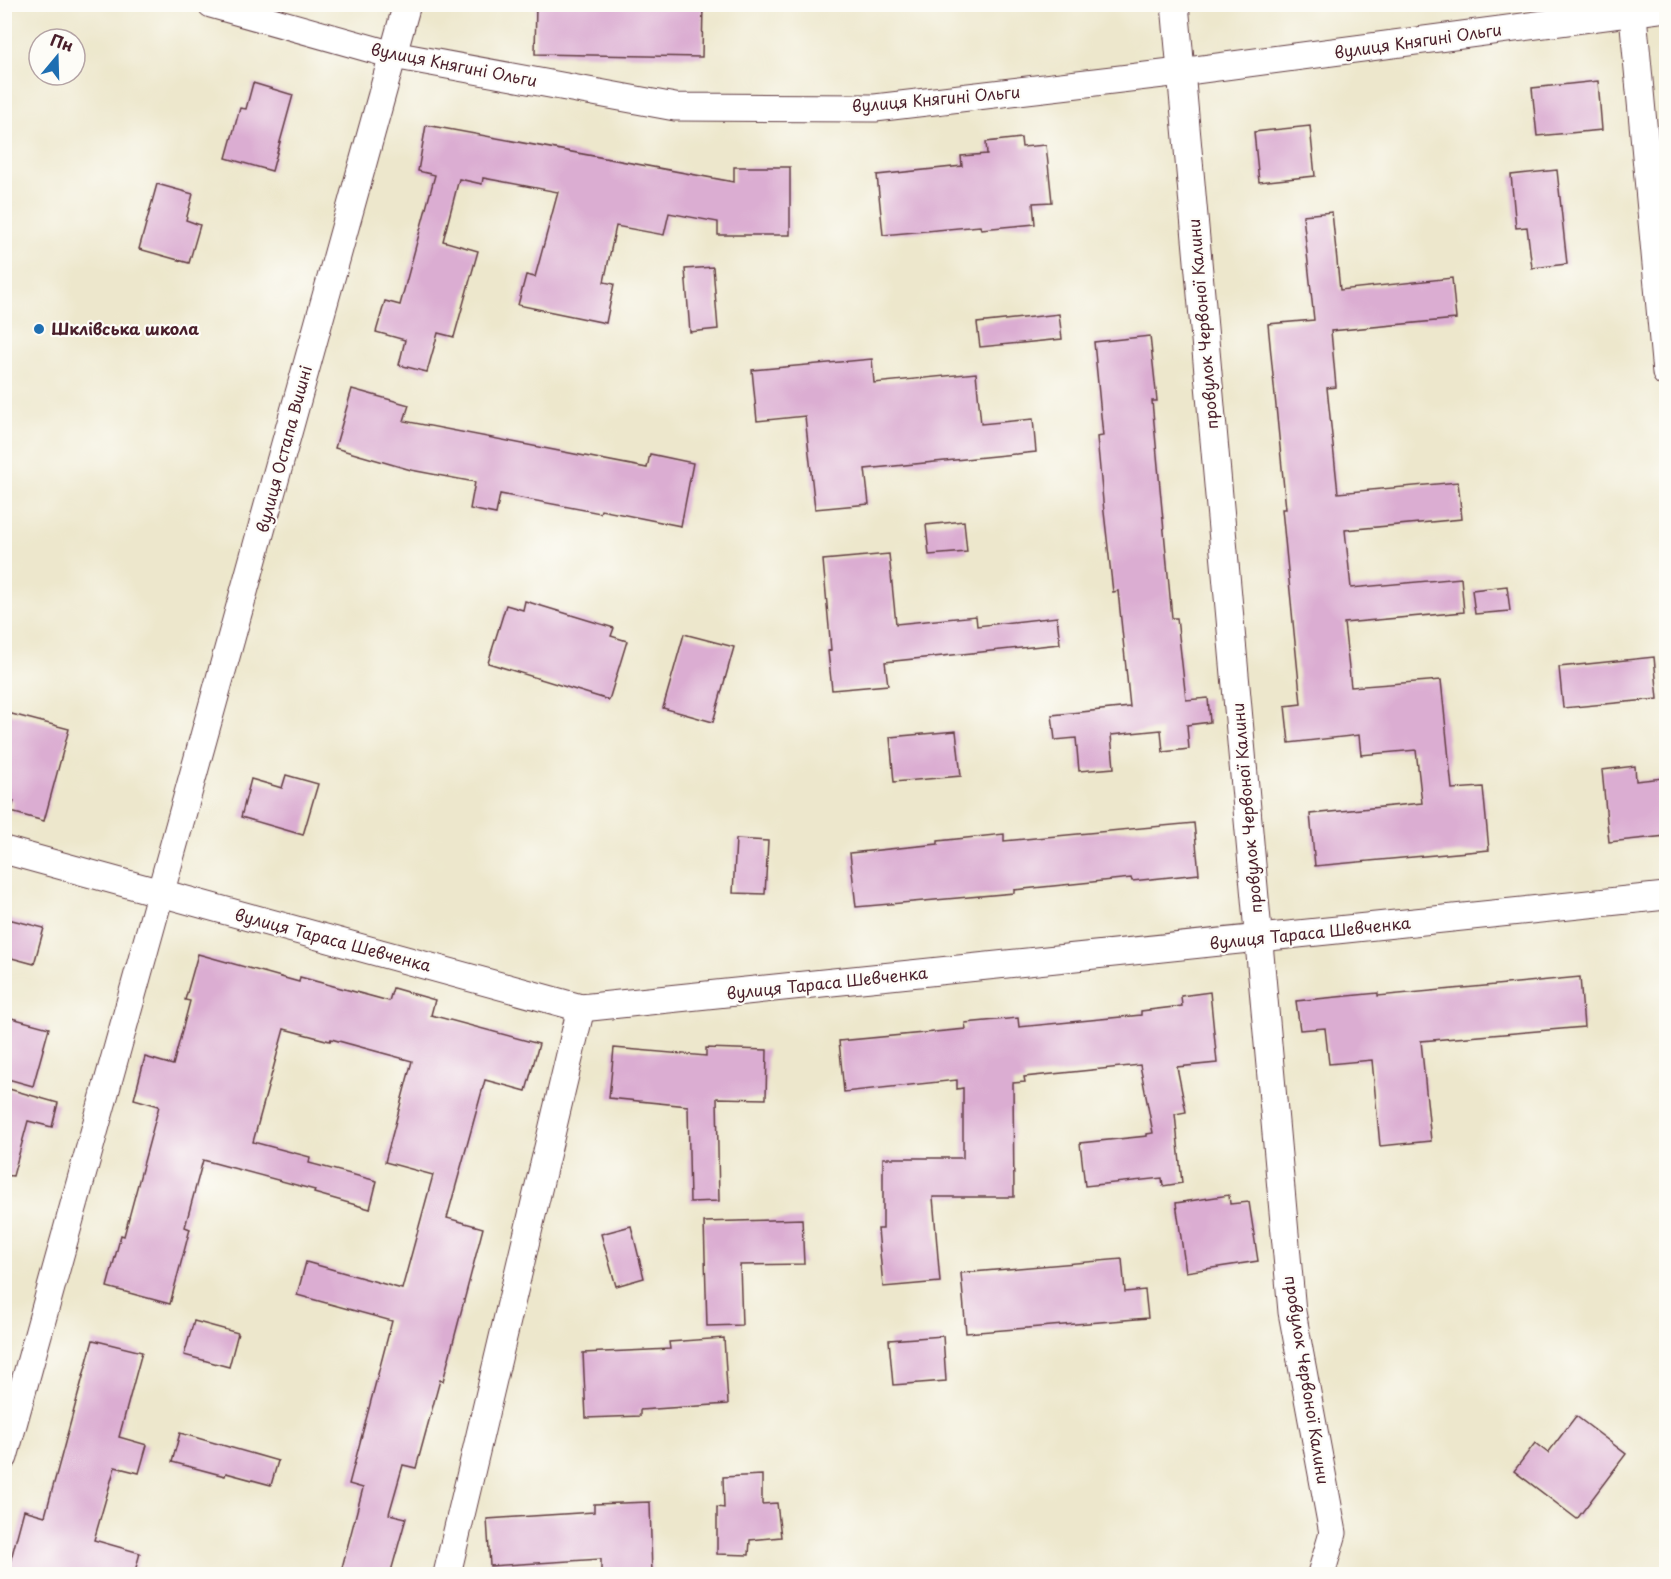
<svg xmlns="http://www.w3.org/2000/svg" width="1671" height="1579" viewBox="0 0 1671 1579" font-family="'Playpen Sans',sans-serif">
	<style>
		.building { fill: #dbadd2 }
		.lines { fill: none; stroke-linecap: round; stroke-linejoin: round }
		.street-casing { stroke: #623d43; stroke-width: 29 }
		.street { stroke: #fff; stroke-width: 27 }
		.poi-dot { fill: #1f6fb2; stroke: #fdfcf7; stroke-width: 2 }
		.labels { text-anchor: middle; stroke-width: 4.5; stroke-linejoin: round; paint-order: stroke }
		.street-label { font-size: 16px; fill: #4a1f2b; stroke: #fdfcf7 }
		.poi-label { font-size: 16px; font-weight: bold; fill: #4a1f2b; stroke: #fdfcf7; text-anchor: start }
	</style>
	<rect width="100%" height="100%" fill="#fdfcf7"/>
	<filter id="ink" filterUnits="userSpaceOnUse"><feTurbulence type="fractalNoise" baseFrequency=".0167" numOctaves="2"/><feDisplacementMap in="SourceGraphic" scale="12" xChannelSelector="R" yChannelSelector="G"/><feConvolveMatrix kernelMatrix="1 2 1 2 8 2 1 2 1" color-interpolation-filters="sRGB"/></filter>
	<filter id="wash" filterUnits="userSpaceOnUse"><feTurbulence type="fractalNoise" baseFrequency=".008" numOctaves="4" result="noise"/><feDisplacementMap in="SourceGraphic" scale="24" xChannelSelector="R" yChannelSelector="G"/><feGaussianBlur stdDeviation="1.35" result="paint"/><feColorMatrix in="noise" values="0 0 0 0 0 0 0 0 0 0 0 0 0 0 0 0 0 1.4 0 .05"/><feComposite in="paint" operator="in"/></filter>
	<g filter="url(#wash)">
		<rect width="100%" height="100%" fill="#ede7cc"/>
		<g id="blocks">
			<g class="building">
				<polygon points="536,4 703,4 702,57 535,54"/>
				<polygon points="1598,81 1602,130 1537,136 1532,88"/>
				<polygon points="253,83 293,95 272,171 226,158 240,108 246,109"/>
				<polygon points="426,125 734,182 734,167 790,167 790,235 718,235 718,222 669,213 664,235 616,226 604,282 614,284 606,323 518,305 526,275 535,277 558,192 483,178 482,184 459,179 443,241 478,251 454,337 438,333 427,372 399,365 405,340 376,332 385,301 400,305 435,175 418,171"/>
				<polygon points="1310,126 1315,176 1259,182 1254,132"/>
				<polygon points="1021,138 1022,147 1046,145 1052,202 1033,203 1035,224 981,229 980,226 883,235 877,175 962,166 961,156 987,154 986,142"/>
				<polygon points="1557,170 1567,264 1532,268 1527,227 1516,228 1511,175"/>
				<polygon points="157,184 193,194 186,220 200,225 189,263 139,249"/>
				<polygon points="1332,212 1340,290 1452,278 1456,319 1331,331 1336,387 1327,388 1338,493 1458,482 1462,519 1345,530 1351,588 1461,578 1464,612 1344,623 1351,687 1441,680 1452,789 1483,787 1489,850 1315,866 1310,814 1422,803 1416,750 1361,755 1359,735 1289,743 1285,706 1301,704 1282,509 1286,509 1268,324 1314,320 1303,215"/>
				<polygon points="713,267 718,329 690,332 685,269"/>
				<polygon points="1059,314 1062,339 980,347 977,323"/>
				<polygon points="1150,336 1157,401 1152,401 1172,618 1177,618 1186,700 1208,698 1210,722 1187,725 1189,749 1163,752 1161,730 1111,735 1114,768 1079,771 1076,738 1055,740 1052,715 1130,707 1118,591 1113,592 1104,512 1097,437 1103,436 1094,342"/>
				<polygon points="872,359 874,383 976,373 981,424 1033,419 1036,452 865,469 869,504 815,509 805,416 757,421 752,370"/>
				<polygon points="352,389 409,405 404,421 647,468 650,454 693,463 681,526 601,510 600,513 500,494 496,514 470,509 475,482 411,470 335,448"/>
				<polygon points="964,521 967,552 929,555 926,525"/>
				<polygon points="889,554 896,624 976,616 977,626 1057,617 1060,644 885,662 888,685 832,690 828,651 831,650 823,560"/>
				<polygon points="1507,586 1510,611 1475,614 1472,590"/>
				<polygon points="525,601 614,628 611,636 627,641 609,700 488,663 506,605 523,610"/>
				<polygon points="684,634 734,647 713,722 663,708"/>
				<polygon points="1654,657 1658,699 1563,708 1559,667"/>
				<polygon points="4,712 69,729 44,821 11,812 14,801 4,799"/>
				<polygon points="956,731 961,776 894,782 890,737"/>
				<polygon points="1635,766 1636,781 1663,778 1666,836 1609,842 1602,770"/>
				<polygon points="286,775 318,784 303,835 241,817 251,779 282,788"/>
				<polygon points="1194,823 1199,874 1132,881 1131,878 1014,890 1014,893 856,907 850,853 938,844 938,841 1004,834 1004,841"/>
				<polygon points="736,839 768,841 765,894 733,893"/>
				<polygon points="4,918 44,928 34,964 4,956"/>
				<polygon points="198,954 299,982 300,977 389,1001 393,988 435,1000 431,1015 539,1044 526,1091 485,1080 447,1218 483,1228 443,1381 440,1380 416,1468 403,1465 389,1514 406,1518 390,1575 340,1575 363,1488 349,1484 392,1321 297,1295 306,1262 402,1289 433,1175 385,1162 412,1061 331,1039 330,1041 284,1029 253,1142 310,1157 309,1163 377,1181 370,1209 314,1193 315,1190 203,1160 185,1227 190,1229 170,1304 107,1287 121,1235 124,1236 159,1106 134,1099 145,1057 173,1065 190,1001 185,1000"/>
				<polygon points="1580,977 1584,1027 1421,1041 1431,1141 1380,1146 1372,1060 1329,1064 1325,1028 1300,1030 1296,1001 1378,993 1378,996"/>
				<polygon points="1210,992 1217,1063 1177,1067 1186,1112 1175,1114 1182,1183 1163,1186 1162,1178 1085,1186 1080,1143 1147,1136 1147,1134 1153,1133 1140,1065 1024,1077 1025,1082 1013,1083 1014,1197 933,1197 940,1282 883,1287 878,1229 883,1229 883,1158 963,1158 963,1088 957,1089 957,1080 844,1092 839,1041 966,1029 965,1023 1018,1018 1019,1027 1141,1015 1141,1011 1182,1006 1181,996"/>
				<polygon points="4,1016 49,1028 33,1086 4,1078"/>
				<polygon points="614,1048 706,1056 706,1048 767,1050 766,1099 717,1098 719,1201 690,1202 688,1106 609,1098"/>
				<polygon points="9,1089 58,1103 52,1127 28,1121 13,1176 4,1175 4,1107"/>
				<polygon points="1229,1195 1230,1204 1249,1202 1258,1261 1186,1272 1176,1203"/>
				<polygon points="802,1219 804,1264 740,1265 742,1325 707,1326 704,1222"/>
				<polygon points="631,1226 644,1278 616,1286 601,1234"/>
				<polygon points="1122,1259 1125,1292 1145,1290 1148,1318 966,1333 961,1273"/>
				<polygon points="194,1321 238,1333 229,1367 184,1355"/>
				<polygon points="943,1336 946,1381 893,1385 889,1340"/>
				<polygon points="724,1338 728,1404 640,1410 640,1416 586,1418 583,1353 670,1349 669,1342"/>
				<polygon points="93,1340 142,1352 119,1437 147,1445 139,1473 115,1467 94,1540 140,1553 134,1575 23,1575 8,1570 24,1510 45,1516"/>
				<polygon points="1576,1416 1626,1454 1577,1519 1514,1471 1535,1443 1548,1453"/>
				<polygon points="180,1433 278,1461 271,1485 226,1473 225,1476 172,1462"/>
				<polygon points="762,1475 762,1504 777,1503 781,1537 750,1540 749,1555 717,1554 717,1507 724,1508 723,1477"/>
				<polygon points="650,1502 652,1575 601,1575 601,1559 490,1566 487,1519 594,1512 594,1504"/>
			</g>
		</g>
	</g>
	<g filter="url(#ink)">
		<use href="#blocks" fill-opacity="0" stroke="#623d43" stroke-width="1.5"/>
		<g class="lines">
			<defs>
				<g id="street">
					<polyline points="211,4 393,55 675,107 875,108 1180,72 1666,8"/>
					<polyline points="1175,4 1292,1312 1333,1533 1321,1574"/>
					<polyline points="1632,4 1666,373"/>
					<polyline points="4,850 581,1008 1666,896"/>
					<polyline points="4,1457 407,4"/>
					<polyline points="447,1574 581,1008"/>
				</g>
			</defs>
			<use href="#street" class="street-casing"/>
			<use href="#street" class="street"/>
		</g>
	</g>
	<circle class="poi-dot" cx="39" cy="329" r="6"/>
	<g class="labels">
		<g class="street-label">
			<text transform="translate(1418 41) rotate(-8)" y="6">вулиця Княгині Ольги</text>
			<text transform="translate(454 65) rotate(11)" y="6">вулиця Княгині Ольги</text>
			<text transform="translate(936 99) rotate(-5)" y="6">вулиця Княгині Ольги</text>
			<text transform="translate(1203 324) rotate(-95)" y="6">провулок Червоної Калини</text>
			<text transform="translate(284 449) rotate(-75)" y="6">вулиця Остапа Вишні</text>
			<text transform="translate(1247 808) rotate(-95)" y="6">провулок Червоної Калини</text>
			<text transform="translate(1310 933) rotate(-6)" y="6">вулиця Тараса Шевченка</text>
			<text transform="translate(333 940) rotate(15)" y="6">вулиця Тараса Шевченка</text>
			<text transform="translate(827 983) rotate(-6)" y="6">вулиця Тараса Шевченка</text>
			<text transform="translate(1307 1380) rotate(81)" y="6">провулок Червоної Калини</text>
		</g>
		<g class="poi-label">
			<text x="51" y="335">Шклівська школа</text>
		</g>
	</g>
	<rect width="1671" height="1579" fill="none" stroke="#fdfcf7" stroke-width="24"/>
	<g transform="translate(57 57) rotate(19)"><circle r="28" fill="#fdfcf7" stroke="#b5a4a5" stroke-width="1.5"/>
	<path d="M0-4.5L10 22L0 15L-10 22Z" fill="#1f6fb2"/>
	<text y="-9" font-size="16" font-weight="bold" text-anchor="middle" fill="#4a1f2b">Пн</text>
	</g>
</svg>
